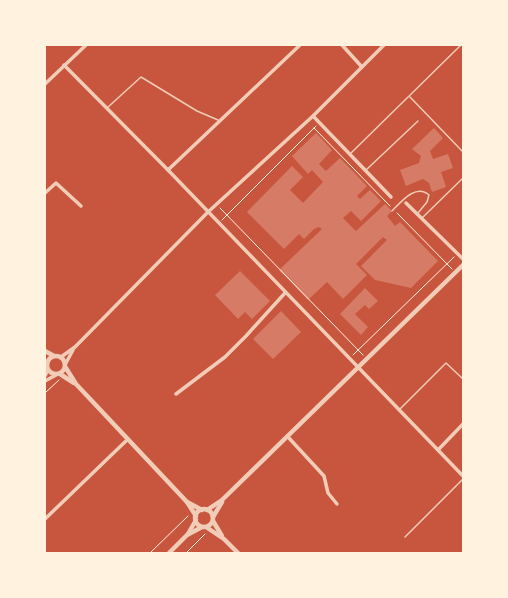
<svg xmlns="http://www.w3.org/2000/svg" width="508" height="598" viewBox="0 0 508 598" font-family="Cabin,sans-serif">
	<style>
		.building { fill: #d67c66 }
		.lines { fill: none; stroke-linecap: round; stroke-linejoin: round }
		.path { stroke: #fff3e0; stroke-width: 1 }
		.service { stroke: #f1ccb7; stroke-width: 1.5 }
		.minor { stroke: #f1ccb7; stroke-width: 3.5 }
		.tertiary { stroke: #f1ccb7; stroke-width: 4.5 }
	</style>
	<rect width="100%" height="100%" fill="#c8553d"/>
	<g class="building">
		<polygon points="434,128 443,138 430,151 433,159 448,154 453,168 441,172 446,187 432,192 429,183 423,179 406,186 400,170 419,163 421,156 412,149"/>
		<polygon points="316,133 332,150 319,164 326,171 340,158 367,186 357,196 360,199 370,190 381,201 361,221 351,211 343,218 356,231 385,204 392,211 387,216 395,226 400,222 438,261 411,288 375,280 361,266 387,240 383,237 356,264 367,275 343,299 327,282 308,300 279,270 322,229 319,227 314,229 304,239 299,234 284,249 247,212 292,166 303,177 290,190 303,203 323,182 312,170 308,174 292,156"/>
		<polygon points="240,271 270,301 252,319 245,312 238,319 215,295"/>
		<polygon points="365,288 378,301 369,309 365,305 355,314 368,327 361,335 340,314"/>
		<polygon points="281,311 301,332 273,359 253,339"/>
	</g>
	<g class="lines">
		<g class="path">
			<polyline points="314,128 390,206"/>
			<polyline points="220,208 363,355"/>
			<polyline points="397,213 452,269"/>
			<polyline points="222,220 316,126"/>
			<polyline points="353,355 454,257"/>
			<polyline points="45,393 59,380"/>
			<polyline points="150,553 188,516"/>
			<polyline points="186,553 205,534"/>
		</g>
		<g class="service">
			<polyline points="410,97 463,152"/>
			<polyline points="107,108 141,77 197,111 218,120"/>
			<polyline points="350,154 461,45"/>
			<polyline points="366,170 418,121"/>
			<path d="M392 211C401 202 416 183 429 195L427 202 418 213"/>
			<polyline points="422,218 463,178"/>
			<polyline points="400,409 446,363 463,379"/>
			<polyline points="405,537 463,479"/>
		</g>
		<g class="minor">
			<polyline points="342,45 362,67"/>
			<polyline points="64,65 168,170 463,476"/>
			<polyline points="45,84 86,45"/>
			<polyline points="313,116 391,197"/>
			<polyline points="168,170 300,45"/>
			<polyline points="45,193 56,183 81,206"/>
			<polyline points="406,203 463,259"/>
			<polyline points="61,357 75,347 208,212 313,116 384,45"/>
			<polyline points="66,363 73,350"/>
			<polyline points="45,376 48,370"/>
			<polyline points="45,381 56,375"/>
			<polyline points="176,394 225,357 246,336 285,293"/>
			<polyline points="288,437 324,476 328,493 337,504"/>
			<polyline points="438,450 463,424"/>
			<polyline points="45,519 128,439"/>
		</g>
		<g class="tertiary">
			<polyline points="45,351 54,356"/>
			<circle cx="56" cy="365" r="9"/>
			<polyline points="66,368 76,384 187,502 196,516"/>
			<polyline points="60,374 74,383"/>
			<polyline points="187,502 202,510"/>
			<circle cx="204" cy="518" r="9"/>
			<polyline points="207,510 222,500 463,265"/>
			<polyline points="213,517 222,502"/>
			<polyline points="213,521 222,536"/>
			<polyline points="206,527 224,539 238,553"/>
			<polyline points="188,534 196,520"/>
			<polyline points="169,553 187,535 202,527"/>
		</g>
	</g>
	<rect width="508" height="598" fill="none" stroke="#fff3e0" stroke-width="92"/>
</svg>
